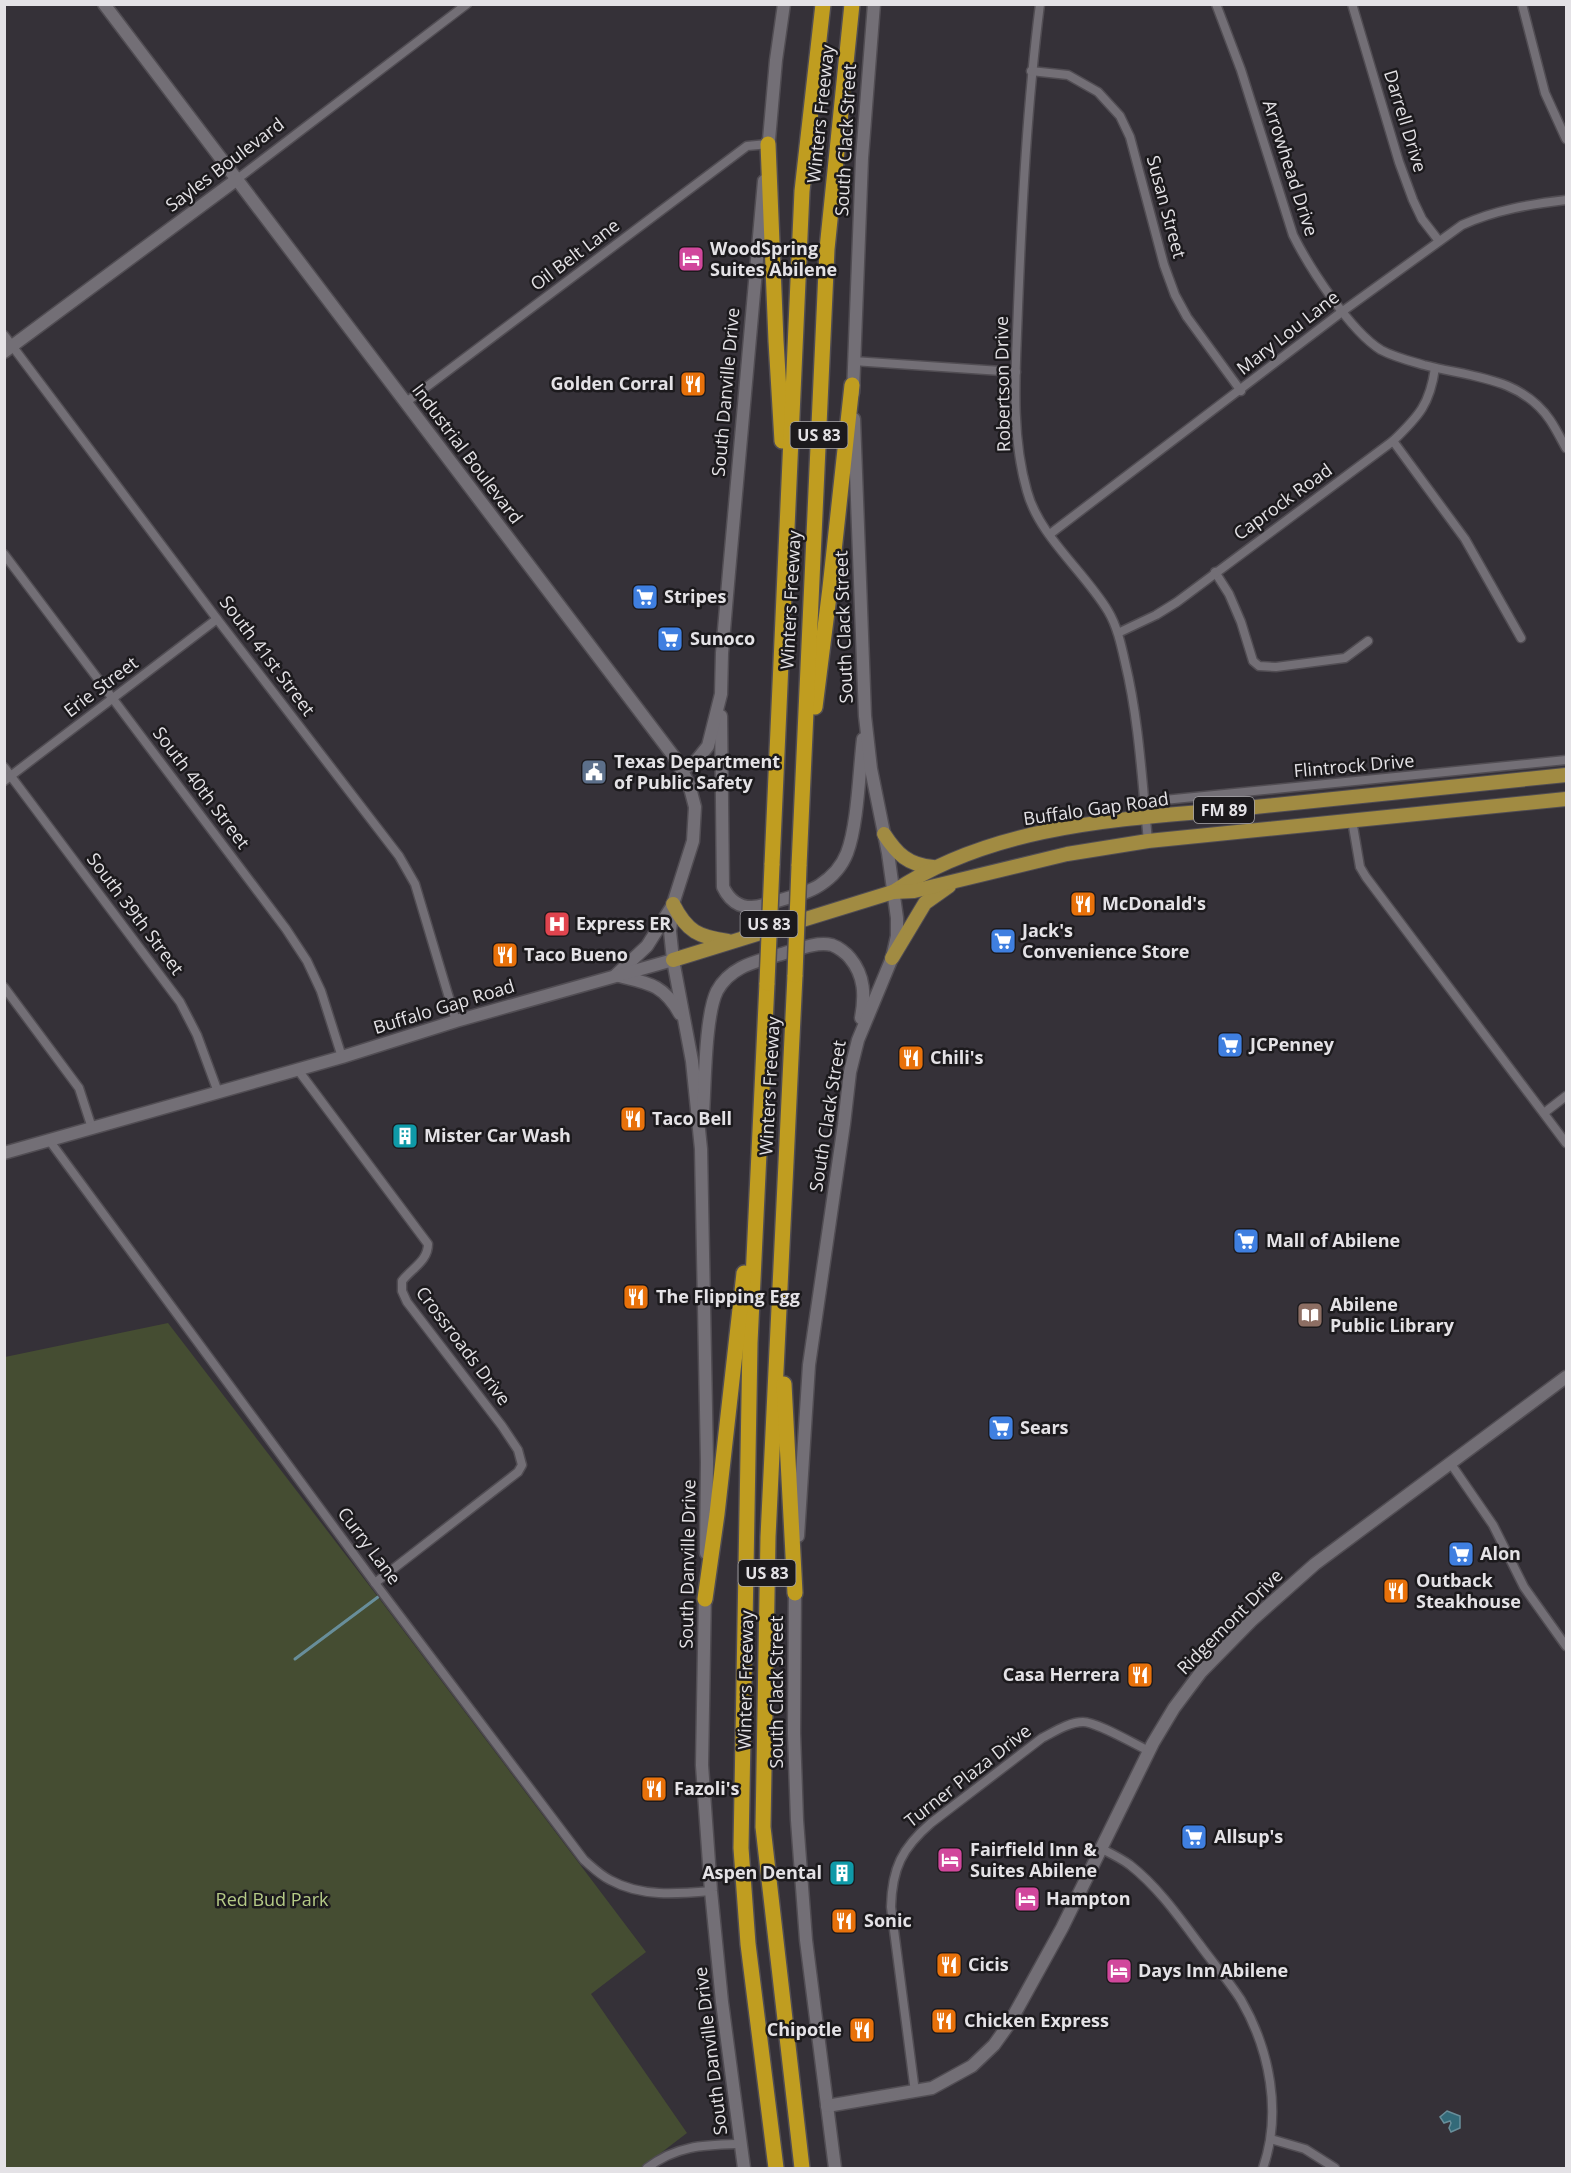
<svg xmlns="http://www.w3.org/2000/svg" width="1571" height="2173" viewBox="0 0 1571 2173" font-family="'Open Sans',sans-serif">
	<style>
		.green { fill: #454d32 }
		.water { fill: #336a79; stroke: #688e9a; stroke-width: 1.5 }
		.lines { fill: none; stroke-linecap: round; stroke-linejoin: round }
		.stream { stroke: #688e9a; stroke-width: 3 }
		.street-casing { stroke: #514d53; stroke-width: 11 }
		.secondary-casing { stroke: #514d53; stroke-width: 15 }
		.primary-casing { stroke: #514d53; stroke-width: 16 }
		.highway-casing { stroke: #514d53; stroke-width: 18 }
		.street { stroke: #736f76; stroke-width: 8 }
		.secondary { stroke: #736f76; stroke-width: 12 }
		.primary { stroke: #a18b42; stroke-width: 14 }
		.highway { stroke: #c09d20; stroke-width: 15 }
		.highway-bridge-casing { stroke: #514d53; stroke-width: 18; stroke-linecap: butt }
		.highway-bridge { stroke: #c09d20; stroke-width: 15 }
		.labels { text-anchor: middle; stroke-width: 5; stroke-linejoin: round; paint-order: stroke }
		.shield { fill: #1c1a1d; stroke: #a8a6aa; stroke-width: 1.5 }
		.shield-label { font-size: 16px; font-weight: bold; fill: #e4e2e6 }
		.street-label { font-size: 18px; fill: #e4e2e6; stroke: #1c1a1d }
		.poi-label { font-size: 18px; font-weight: bold; fill: #e4e2e6; stroke: #1c1a1d; text-anchor: start }
		.park-label { font-size: 18px; fill: #b6cb87; stroke: #1c1a1d }
	</style>
	<rect width="100%" height="100%" fill="#353138"/>
	<polygon class="green" points="168,1323 378,1597 646,1952 591,1994 687,2133 641,2168 5,2168 5,1357"/>
	<polygon class="water" points="1447,2111 1460,2116 1460,2128 1451,2132 1449,2128 1451,2123 1450,2121 1444,2123 1440,2117"/>
	<g class="lines">
		<polyline class="stream" points="295,1659 378,1597"/>
		<defs>
			<g id="street">
				<path d="M1040 4C1027 105 1022 206 1018 307 1016 368 1010 432 1027 491 1039 536 1084 571 1108 611 1117 626 1121 644 1125 662 1139 720 1142 781 1148 841"/>
				<path d="M1216 4 1241 70 1293 235C1309 267 1350 331 1381 350 1394 357 1410 361 1424 365 1470 377 1521 377 1550 420 1556 429 1561 439 1566 448"/>
				<polyline points="1352,4 1399,162 1413,200 1422,219 1439,241"/>
				<polyline points="1522,4 1545,93 1566,139"/>
				<polyline points="1031,71 1068,75 1098,92 1120,116 1130,137 1164,265 1175,295 1187,317 1241,391"/>
				<polyline points="236,180 467,4"/>
				<polyline points="4,335 217,619 399,856 415,884 456,1021"/>
				<polyline points="853,361 1016,372"/>
				<polyline points="405,403 747,146 768,144"/>
				<polyline points="1393,441 1465,539 1521,638"/>
				<path d="M1050 534 1343 311 1462 225C1495 210 1531 204 1566 200"/>
				<polyline points="4,554 286,929 307,961 321,991 342,1057"/>
				<polyline points="1215,572 1229,594 1241,622 1253,661 1259,666 1276,667 1345,658 1368,641"/>
				<path d="M1118 633 1156 615 1177 602 1393 441C1419 416 1430 404 1435 368"/>
				<polyline points="4,767 180,1002 197,1035 218,1092"/>
				<polyline points="4,781 217,619"/>
				<polyline points="1144,802 1566,760"/>
				<polyline points="1352,820 1360,867 1366,877 1566,1143"/>
				<polyline points="4,987 79,1088 92,1128"/>
				<path d="M298 1070 428 1244C428 1261 412 1268 402 1281V1291L407 1302 502 1426 518 1450 522 1465 518 1472 375 1583"/>
				<polyline points="1544,1113 1566,1096"/>
				<path d="M49 1140 375 1583 584 1860C592 1867 600 1875 610 1880 641 1897 676 1894 711 1891"/>
				<polyline points="1451,1464 1493,1525 1524,1587 1566,1646"/>
				<path d="M1102 1849C1112 1854 1122 1859 1130 1865 1158 1887 1179 1917 1200 1945 1213 1963 1229 1981 1241 2000 1270 2050 1282 2113 1263 2168"/>
				<path d="M915 2092 891 1907C892 1868 902 1848 931 1823L1042 1738C1054 1732 1069 1722 1083 1722 1097 1722 1134 1744 1149 1751"/>
				<polyline points="1271,2139 1305,2149 1335,2168"/>
				<path d="M647 2168C677 2145 704 2145 740 2144"/>
			</g>
			<g id="secondary">
				<polyline points="104,4 675,758 689,784 695,807 693,841 673,904 670,931 673,960 692,1061 701,1149 707,1462 706,1553"/>
				<polyline points="768,151 776,60 784,4"/>
				<polyline points="4,352 236,180"/>
				<polyline points="853,393 862,158 874,4"/>
				<path d="M721 716 723 887C731 904 745 911 764 905 782 899 805 895 820 885 832 877 842 866 847 853 858 824 859 771 863 739"/>
				<polyline points="682,770 696,761 708,746 721,694 722,653 729,572 764,181"/>
				<polyline points="616,975 647,946 671,908"/>
				<path d="M619 976C649 983 664 985 680 1014"/>
				<path d="M703 1114C705 1085 705 1015 717 991 730 967 754 962 778 955 794 951 815 941 832 945 838 947 846 953 850 958 865 976 865 996 861 1018"/>
				<polyline points="4,1153 342,1057 456,1021 673,960"/>
				<polyline points="798,1536 809,1365 844,1124 850,1072 858,1040 892,958 897,936 897,918 888,853 871,769 865,716 854,419"/>
				<polyline points="795,1586 794,1733 797,1820 806,1940 835,2168"/>
				<polyline points="705,1591 702,1765 711,1891 722,2002 744,2168"/>
				<polyline points="827,2106 932,2088 972,2066 994,2045 1009,2024 1062,1928 1153,1743 1174,1708 1201,1672 1251,1621 1315,1564 1566,1377"/>
			</g>
			<g id="primary">
				<path d="M884 834C897 854 908 865 933 867"/>
				<path d="M893 892C998 821 1133 819 1255 807 1359 796 1463 786 1566 775"/>
				<path d="M673 904C687 932 699 937 728 941"/>
				<polyline points="892,958 925,903 949,886"/>
				<polyline points="673,960 893,892 914,891 1067,854 1148,841 1566,799"/>
			</g>
			<g id="highway">
				<polyline points="768,144 776,341 782,441"/>
				<polyline points="815,707 830,588 852,385"/>
				<polyline points="772,865 802,191 823,4"/>
				<polyline points="799,866 827,249 852,4"/>
				<polyline points="795,975 768,1537 763,1827 802,2168"/>
				<polyline points="767,983 750,1343 741,1848 748,1944 776,2168"/>
				<polyline points="784,1384 795,1593"/>
				<polyline points="705,1599 717,1514 744,1273"/>
			</g>
		</defs>
		<use href="#street" class="street-casing"/>
		<use href="#secondary" class="secondary-casing"/>
		<use href="#primary" class="primary-casing"/>
		<use href="#highway" class="highway-casing"/>
		<use href="#street" class="street"/>
		<use href="#secondary" class="secondary"/>
		<use href="#primary" class="primary"/>
		<use href="#highway" class="highway"/>
		<defs>
			<g id="highway-bridge">
				<polyline points="795,975 799,866"/>
				<polyline points="767,983 772,865"/>
			</g>
		</defs>
		<use href="#highway-bridge" class="highway-bridge-casing"/>
		<use href="#highway-bridge" class="highway-bridge"/>
	</g>
	<defs>
		<symbol id="hotel-square" viewBox="-11 -11 22 22"><rect x="-9" y="-9" width="18" height="18" rx="4" fill="#d1479c" stroke="#1c1a1d"/><path d="M-6-4.5h1.5V1H6V5H4.5V3h-9V5H-6ZM-4 0a1.8 1.8 0 1 1 3.6 0ZM.5 0V-2.5h3Q6-2.5 6 0Z" fill="#fff"/></symbol>
		<symbol id="restaurant-square" viewBox="-11 -11 22 22"><rect x="-9" y="-9" width="18" height="18" rx="4" fill="#e8710a" stroke="#1c1a1d"/><path d="M-5-6h1v4h1v-4h1v4h1v-4h1v5L-1.5 .5V6h-2V.5L-5-1ZM5-6V6H3V1.5H1.5Q1.5-4 5-6Z" fill="#fff"/></symbol>
		<symbol id="supermarket-square" viewBox="-11 -11 22 22"><rect x="-9" y="-9" width="18" height="18" rx="4" fill="#3f7fe0" stroke="#1c1a1d"/><path d="M-6-5.5h2.5l.6 2H6L4.5 2H-2.5L-4.4-4H-6ZM-1.5 3.2a1.3 1.3 0 1 0 .1 0ZM3 3.2a1.3 1.3 0 1 0 .1 0Z" fill="#fff"/></symbol>
		<symbol id="civic-square" viewBox="-11 -11 22 22"><rect x="-9" y="-9" width="18" height="18" rx="4" fill="#5c6f8a" stroke="#1c1a1d"/><path d="M-.6-6.5H3V-4.5H.6V-3L4-1V1h2V6H-6V1h2V-1L-.6-3ZM-1.2 2.5V6h2.4V2.5Z" fill="#fff"/></symbol>
		<symbol id="hospital-square" viewBox="-11 -11 22 22"><rect x="-9" y="-9" width="18" height="18" rx="4" fill="#e0444e" stroke="#1c1a1d"/><path d="M-5-5h3v3.5h4V-5h3V5h-3V1.5h-4V5h-3Z" fill="#fff"/></symbol>
		<symbol id="building-square" viewBox="-11 -11 22 22"><rect x="-9" y="-9" width="18" height="18" rx="4" fill="#0f9aa8" stroke="#1c1a1d"/><path d="M-4-6H4V6H1V3H-1V6H-4ZM-2.5-4.3h1.7v1.8h-1.7ZM.8-4.3h1.7v1.8H.8ZM-2.5-1h1.7V.8h-1.7ZM.8-1h1.7V.8H.8Z" fill="#fff"/></symbol>
		<symbol id="library-square" viewBox="-11 -11 22 22"><rect x="-9" y="-9" width="18" height="18" rx="4" fill="#8d6e63" stroke="#1c1a1d"/><path d="M-6-4Q-3-5.5-.7-3.5V5Q-3 3-6 4ZM6-4Q3-5.5 .7-3.5V5Q3 3 6 4Z" fill="#fff"/></symbol>
	</defs>
	<g fill-rule="evenodd">
		<use href="#hotel-square" x="676" y="244" width="30" height="30"/>
		<use href="#restaurant-square" x="678" y="369" width="30" height="30"/>
		<use href="#supermarket-square" x="630" y="582" width="30" height="30"/>
		<use href="#supermarket-square" x="655" y="624" width="30" height="30"/>
		<use href="#civic-square" x="579" y="757" width="30" height="30"/>
		<use href="#restaurant-square" x="1068" y="889" width="30" height="30"/>
		<use href="#hospital-square" x="542" y="909" width="30" height="30"/>
		<use href="#supermarket-square" x="988" y="926" width="30" height="30"/>
		<use href="#restaurant-square" x="490" y="940" width="30" height="30"/>
		<use href="#supermarket-square" x="1215" y="1030" width="30" height="30"/>
		<use href="#restaurant-square" x="896" y="1043" width="30" height="30"/>
		<use href="#restaurant-square" x="618" y="1104" width="30" height="30"/>
		<use href="#building-square" x="390" y="1121" width="30" height="30"/>
		<use href="#supermarket-square" x="1231" y="1226" width="30" height="30"/>
		<use href="#restaurant-square" x="621" y="1282" width="30" height="30"/>
		<use href="#library-square" x="1295" y="1300" width="30" height="30"/>
		<use href="#supermarket-square" x="986" y="1413" width="30" height="30"/>
		<use href="#supermarket-square" x="1446" y="1539" width="30" height="30"/>
		<use href="#restaurant-square" x="1381" y="1576" width="30" height="30"/>
		<use href="#restaurant-square" x="1125" y="1660" width="30" height="30"/>
		<use href="#restaurant-square" x="639" y="1774" width="30" height="30"/>
		<use href="#supermarket-square" x="1179" y="1822" width="30" height="30"/>
		<use href="#hotel-square" x="935" y="1845" width="30" height="30"/>
		<use href="#building-square" x="827" y="1858" width="30" height="30"/>
		<use href="#hotel-square" x="1012" y="1884" width="30" height="30"/>
		<use href="#restaurant-square" x="829" y="1906" width="30" height="30"/>
		<use href="#restaurant-square" x="934" y="1950" width="30" height="30"/>
		<use href="#hotel-square" x="1104" y="1956" width="30" height="30"/>
		<use href="#restaurant-square" x="929" y="2006" width="30" height="30"/>
		<use href="#restaurant-square" x="847" y="2015" width="30" height="30"/>
	</g>
	<g class="labels">
		<g class="shield">
			<rect x="790.5" y="422" width="57" height="26" rx="4.5"/>
			<rect x="1194" y="797" width="60" height="26" rx="4.5"/>
			<rect x="740.5" y="911" width="57" height="26" rx="4.5"/>
			<rect x="738.5" y="1560" width="57" height="26" rx="4.5"/>
		</g>
		<g class="shield-label">
			<text x="819" y="441">US 83</text>
			<text x="1224" y="816">FM 89</text>
			<text x="769" y="930">US 83</text>
			<text x="767" y="1579">US 83</text>
		</g>
		<g class="street-label">
			<text transform="translate(821 114) rotate(-84)" y="6">Winters Freeway</text>
			<text transform="translate(1405 121) rotate(73)" y="6">Darrell Drive</text>
			<text transform="translate(846 140) rotate(-87)" y="6">South Clack Street</text>
			<text transform="translate(225 165) rotate(-37)" y="6">Sayles Boulevard</text>
			<text transform="translate(1290 168) rotate(72)" y="6">Arrowhead Drive</text>
			<text transform="translate(1166 207) rotate(75)" y="6">Susan Street</text>
			<text transform="translate(575 255) rotate(-37)" y="6">Oil Belt Lane</text>
			<text transform="translate(1288 333) rotate(-38)" y="6">Mary Lou Lane</text>
			<text transform="translate(1003 384) rotate(-91)" y="6">Robertson Drive</text>
			<text transform="translate(726 392) rotate(-85)" y="6">South Danville Drive</text>
			<text transform="translate(467 454) rotate(53)" y="6">Industrial Boulevard</text>
			<text transform="translate(1283 502) rotate(-36)" y="6">Caprock Road</text>
			<text transform="translate(791 600) rotate(-87)" y="6">Winters Freeway</text>
			<text transform="translate(844 627) rotate(-92)" y="6">South Clack Street</text>
			<text transform="translate(267 656) rotate(53)" y="6">South 41st Street</text>
			<text transform="translate(101 687) rotate(-37)" y="6">Erie Street</text>
			<text transform="translate(1354 766) rotate(-5)" y="6">Flintrock Drive</text>
			<text transform="translate(201 788) rotate(53)" y="6">South 40th Street</text>
			<text transform="translate(1096 809) rotate(-8)" y="6">Buffalo Gap Road</text>
			<text transform="translate(135 914) rotate(53)" y="6">South 39th Street</text>
			<text transform="translate(444 1007) rotate(-17)" y="6">Buffalo Gap Road</text>
			<text transform="translate(770 1086) rotate(-87)" y="6">Winters Freeway</text>
			<text transform="translate(828 1116) rotate(-81)" y="6">South Clack Street</text>
			<text transform="translate(463 1346) rotate(53)" y="6">Crossroads Drive</text>
			<text transform="translate(369 1546) rotate(53)" y="6">Curry Lane</text>
			<text transform="translate(688 1564) rotate(-89)" y="6">South Danville Drive</text>
			<text transform="translate(1230 1622) rotate(-45)" y="6">Ridgemont Drive</text>
			<text transform="translate(746 1680) rotate(-89)" y="6">Winters Freeway</text>
			<text transform="translate(777 1692) rotate(-90)" y="6">South Clack Street</text>
			<text transform="translate(968 1776) rotate(-38)" y="6">Turner Plaza Drive</text>
			<text transform="translate(711 2051) rotate(-97)" y="6">South Danville Drive</text>
		</g>
		<g class="poi-label">
			<text x="710" y="255">WoodSpring<tspan x="710" dy="21">Suites Abilene</tspan></text>
			<text x="674" y="390" text-anchor="end">Golden Corral</text>
			<text x="664" y="603">Stripes</text>
			<text x="690" y="645">Sunoco</text>
			<text x="614" y="768">Texas Department<tspan x="614" dy="21">of Public Safety</tspan></text>
			<text x="1102" y="910">McDonald's</text>
			<text x="576" y="930">Express ER</text>
			<text x="1022" y="937">Jack's<tspan x="1022" dy="21">Convenience Store</tspan></text>
			<text x="524" y="961">Taco Bueno</text>
			<text x="1250" y="1051">JCPenney</text>
			<text x="930" y="1064">Chili's</text>
			<text x="652" y="1125">Taco Bell</text>
			<text x="424" y="1142">Mister Car Wash</text>
			<text x="1266" y="1247">Mall of Abilene</text>
			<text x="656" y="1303">The Flipping Egg</text>
			<text x="1330" y="1311">Abilene<tspan x="1330" dy="21">Public Library</tspan></text>
			<text x="1020" y="1434">Sears</text>
			<text x="1480" y="1560">Alon</text>
			<text x="1416" y="1587">Outback<tspan x="1416" dy="21">Steakhouse</tspan></text>
			<text x="1120" y="1681" text-anchor="end">Casa Herrera</text>
			<text x="674" y="1795">Fazoli's</text>
			<text x="1214" y="1843">Allsup's</text>
			<text x="970" y="1856">Fairfield Inn &amp;<tspan x="970" dy="21">Suites Abilene</tspan></text>
			<text x="822" y="1879" text-anchor="end">Aspen Dental</text>
			<text x="1046" y="1905">Hampton</text>
			<text x="864" y="1927">Sonic</text>
			<text x="968" y="1971">Cicis</text>
			<text x="1138" y="1977">Days Inn Abilene</text>
			<text x="964" y="2027">Chicken Express</text>
			<text x="842" y="2036" text-anchor="end">Chipotle</text>
		</g>
		<g class="park-label">
			<text x="272" y="1906">Red Bud Park</text>
		</g>
	</g>
	<rect width="1571" height="2173" fill="none" stroke="#e4e2e6" stroke-width="12"/>
</svg>
